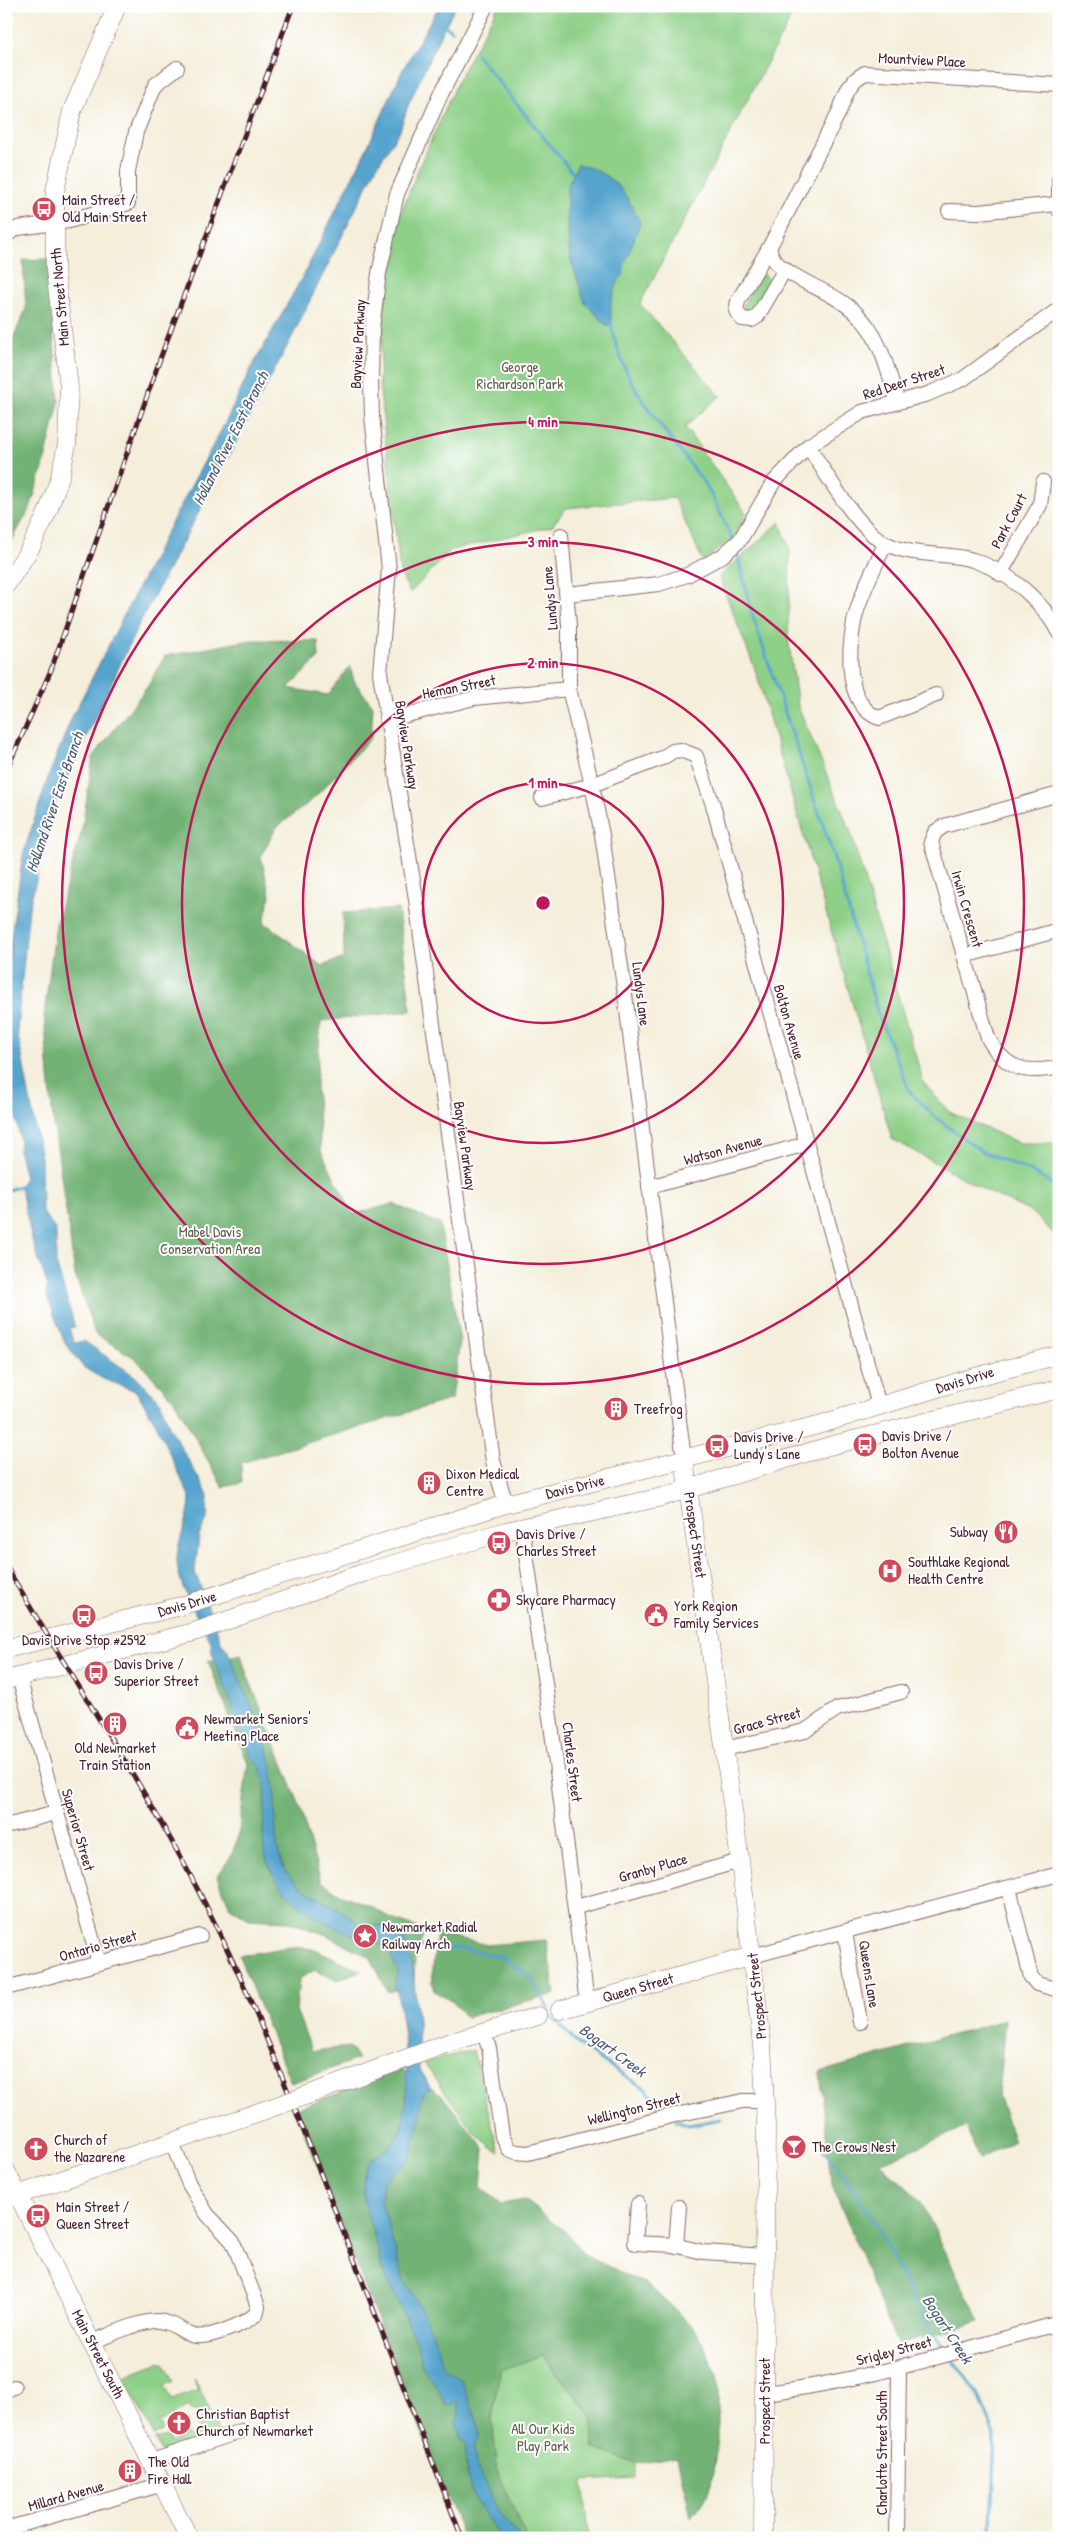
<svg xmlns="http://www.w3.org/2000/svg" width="1065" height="2544" viewBox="0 0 1065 2544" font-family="'Patrick Hand',sans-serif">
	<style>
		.green { fill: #8ed088; stroke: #6c785a }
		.forest { fill: #72b274; stroke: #5e6850 }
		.water { fill: #54a4ce; stroke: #4f627c }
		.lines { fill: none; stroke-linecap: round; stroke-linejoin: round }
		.stream { stroke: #54a4ce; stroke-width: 3 }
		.minor-casing { stroke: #866768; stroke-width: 16 }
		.major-casing { stroke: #866768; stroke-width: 19 }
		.minor { stroke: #fff; stroke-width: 14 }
		.major { stroke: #fff; stroke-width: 18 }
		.rail-casing { stroke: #4a1f2b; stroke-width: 5 }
		.rail { stroke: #fff; stroke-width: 3; stroke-dasharray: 9; stroke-linecap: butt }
		.major-bridge-casing { stroke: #866768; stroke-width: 19; stroke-linecap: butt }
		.major-bridge { stroke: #fff; stroke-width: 18 }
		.ring { fill: none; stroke: #c2185b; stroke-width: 2.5 }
		.labels { text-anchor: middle; stroke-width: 4; stroke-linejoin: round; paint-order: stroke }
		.street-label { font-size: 15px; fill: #4a1f2b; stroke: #fff }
		.poi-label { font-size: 15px; fill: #4a1f2b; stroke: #fff; text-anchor: start }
		.park-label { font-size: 15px; fill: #625d4c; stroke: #fff }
		.water-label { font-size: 16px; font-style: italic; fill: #4e5b74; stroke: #fff }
		.centre { fill: #c2185b; stroke: #fff; stroke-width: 2.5 }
		.ring-label { font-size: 15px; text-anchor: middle; font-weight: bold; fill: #c2185b; stroke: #fff; stroke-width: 4; stroke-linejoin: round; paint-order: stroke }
	</style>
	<rect width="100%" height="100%" fill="#fff"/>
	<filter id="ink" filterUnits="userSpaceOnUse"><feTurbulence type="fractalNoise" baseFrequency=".02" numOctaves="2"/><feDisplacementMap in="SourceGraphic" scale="10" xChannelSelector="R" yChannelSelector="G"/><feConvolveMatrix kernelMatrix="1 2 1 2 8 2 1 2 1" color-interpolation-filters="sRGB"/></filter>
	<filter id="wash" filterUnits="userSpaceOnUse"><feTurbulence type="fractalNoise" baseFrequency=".0096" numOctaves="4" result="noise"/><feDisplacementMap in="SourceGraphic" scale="20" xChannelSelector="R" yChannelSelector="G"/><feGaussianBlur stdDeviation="1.12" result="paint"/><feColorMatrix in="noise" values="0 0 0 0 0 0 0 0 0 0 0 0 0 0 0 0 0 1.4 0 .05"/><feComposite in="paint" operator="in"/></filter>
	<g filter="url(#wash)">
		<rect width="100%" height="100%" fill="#f4eeda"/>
		<g class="green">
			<polygon points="498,6 797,6 640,304 720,396 685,427 746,513 736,535 703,561 674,498 566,508 552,526 451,550 410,593 400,572 379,382 387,272 401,213 420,165 459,78"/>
			<polygon points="765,275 770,282 755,312 749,314 743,309 744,304 760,276"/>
			<polygon points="780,522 790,550 788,638 798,706 851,833 923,1082 949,1112 1019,1143 1056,1143 1059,1163 1059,1250 1054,1234 1031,1212 988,1192 892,1139 755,669 719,577"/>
			<polygon points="473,2050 499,2153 475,2133 424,2063"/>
			<polygon points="542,2355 592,2416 594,2448 635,2464 635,2478 583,2481 588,2538 526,2538 498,2474 492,2420 497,2385 501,2370"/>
			<polygon points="160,2362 165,2364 173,2381 165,2386 172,2400 198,2390 194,2379 195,2380 215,2421 218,2434 161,2452 155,2439 166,2436 169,2443 186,2434 188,2437 200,2429 198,2425 203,2417 200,2412 191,2410 189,2406 159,2423 163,2430 154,2436 123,2376"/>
		</g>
		<g class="forest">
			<polygon points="47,259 59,402 43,468 30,508 6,551 6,348 10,345 26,309 23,260"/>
			<polygon points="251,640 318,641 319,658 288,688 328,695 350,666 354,681 373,706 371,738 312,800 276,828 261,856 270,895 264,922 322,966 344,958 343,913 398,909 411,1011 321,1021 316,1086 321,1151 353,1214 393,1204 440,1224 460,1341 452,1399 241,1463 242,1483 223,1487 174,1400 135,1358 95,1334 75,1275 52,1111 44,1015 56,924 82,829 93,757 148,686 165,656"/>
			<polygon points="241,1654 245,1669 298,1801 321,1881 340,1894 368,1905 392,1919 426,1931 415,1954 414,1985 388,1992 370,1957 324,1934 286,1921 249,1919 230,1907 217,1877 231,1856 238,1838 248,1763 208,1661"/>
			<polygon points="437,1933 487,1945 546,1940 555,1994 466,2017 453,2002 434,1991 432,1974"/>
			<polygon points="287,1947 315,1949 362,1971 336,1980 315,1970 299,1979 296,2010 312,2051 349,2047 358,2059 291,2083 239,1956"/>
			<polygon points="1005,2020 998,2095 1014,2141 979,2159 966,2127 880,2163 920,2200 980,2322 897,2344 831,2182 820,2072"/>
			<polygon points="402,2070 441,2094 484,2148 481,2187 502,2204 525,2200 566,2232 584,2255 648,2285 696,2330 718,2376 718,2440 710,2491 691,2517 677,2457 635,2464 594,2448 592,2416 542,2355 501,2370 497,2385 492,2420 498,2474 526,2538 463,2538 295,2109"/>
		</g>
		<g class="water">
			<path d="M439 6H456L441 33 408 106 400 130 376 168 290 341 139 624 56 802 29 908 17 1030 41 1158 42 1211 56 1230V1263L75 1327 69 1328 74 1343 84 1341 136 1377 160 1401 169 1426 208 1495 207 1519 199 1536 195 1572 222 1644 227 1649C244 1691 268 1735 274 1781 277 1808 270 1855 290 1876 311 1898 340 1906 361 1926L389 1925 405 1940 412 1964 418 2021 419 2067 430 2088 423 2094 419 2125 408 2163 394 2170 383 2182 381 2201 404 2281 423 2313 439 2349 442 2367 461 2380 475 2415 479 2435 474 2447 476 2465 499 2514 521 2538H503C481 2517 459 2475 467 2444L462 2441 456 2423 460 2416 457 2402 447 2407 436 2385 422 2366 414 2335 381 2267C379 2234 356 2205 365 2171 369 2155 389 2152 396 2139 416 2105 403 2020 395 1982L398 1972 391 1956 392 1948C339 1934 265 1902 263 1837 262 1810 274 1779 252 1758L212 1653 211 1642C199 1618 176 1584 177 1558 178 1537 190 1519 190 1498L155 1422 136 1391 103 1379 83 1367 64 1341 46 1294 47 1284 32 1240 20 1185 25 1178 19 1152 20 1138 6 1067V971L23 855 47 780 71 719 166 533 225 423 251 369 304 274 366 150 402 71Z"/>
			<path d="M578 164C614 174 625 190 640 223L611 301V325H606L585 303 570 257 567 224V187Z"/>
		</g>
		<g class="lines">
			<g class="stream">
				<polyline points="443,24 452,31"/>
				<polyline points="476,54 576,177"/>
				<polyline points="618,279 623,275 624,260"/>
				<path d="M611 322C620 386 670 434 706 486 717 503 724 523 733 541"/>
				<polyline points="736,549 752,614 834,858 878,1014 910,1092 935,1117 981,1151 1030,1171 1059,1188"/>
				<polyline points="6,1191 22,1185"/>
				<polyline points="404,1946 464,1949 503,1957 532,1979 553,2018 579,2045 647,2090 664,2114"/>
				<polyline points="676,2120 689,2125 721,2119"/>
				<polyline points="824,2150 848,2182 879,2230 924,2320 946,2351"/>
				<polyline points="952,2358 980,2399 995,2435 991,2526 995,2538"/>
			</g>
		</g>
	</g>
	<g filter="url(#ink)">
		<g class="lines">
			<defs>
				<g id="minor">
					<polyline points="486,6 441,94 397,194 379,273 372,329 371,382 372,416 389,569 380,673 415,893 493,1461 506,1504"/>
					<polyline points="1059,180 1059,210"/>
					<polyline points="949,211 978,212 1057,204"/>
					<polyline points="6,235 18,228 69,221 128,203 128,171 136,132 155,85 177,68"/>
					<path d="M769 248C771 255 773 260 779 265 801 284 833 291 857 314 881 337 888 372 898 402"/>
					<polyline points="785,269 757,317 752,320 742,319 736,311 738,301 769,248 839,112 848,89 856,79 865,73 1059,85"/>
					<path d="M808 446C826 473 858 531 887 544 913 557 946 552 973 560 1009 572 1042 600 1059 633"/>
					<polyline points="561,535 569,625 569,689 592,785 602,835 624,987 684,1459"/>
					<path d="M885 544C874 569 860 595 854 622 848 653 845 705 879 718L936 695"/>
					<polyline points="1000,574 1040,505 1043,482"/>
					<polyline points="567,594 659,584 687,575 722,556 740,540 773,483 808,446 862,412 928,394 963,379 1059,309"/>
					<polyline points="387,720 474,698 569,689"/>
					<path d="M1059 794 944 826 935 832 931 842 988 1038C1005 1069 1025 1075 1059 1067"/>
					<polyline points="542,798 592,785 662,758 673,751 680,750 696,756 713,805 879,1406"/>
					<polyline points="964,956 1059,930"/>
					<polyline points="649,1187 806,1144"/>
					<polyline points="522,1527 551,1724 587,2003"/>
					<polyline points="19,1677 99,1963"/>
					<polyline points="724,1749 805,1731 837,1709 901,1692"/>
					<polyline points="6,1826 56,1813"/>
					<polyline points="1009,1888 1031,1977 1037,1984 1059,1990"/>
					<polyline points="576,1907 740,1861"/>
					<polyline points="845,1932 860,2022"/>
					<polyline points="752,1956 1059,1874"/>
					<polyline points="6,1988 200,1936"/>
					<polyline points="483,2031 489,2048 502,2136 509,2149 516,2152 528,2153 671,2116 743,2101 764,2101"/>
					<polyline points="638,2204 635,2243 674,2245 703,2252 765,2256"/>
					<polyline points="676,2246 679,2207"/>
					<path d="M92 2342C110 2335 141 2320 159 2321 172 2322 180 2330 191 2335 205 2341 245 2324 256 2314L258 2307 255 2298 233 2242 207 2214 189 2184 172 2143"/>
					<polyline points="6,2390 14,2387"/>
					<path d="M765 2393C866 2381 962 2350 1059 2323"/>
					<polyline points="152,2461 241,2431"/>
					<polyline points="6,2529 163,2484"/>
					<polyline points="897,2538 899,2368"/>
				</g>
				<g id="major">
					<polyline points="6,585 30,549 48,511 60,477 67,444 69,387 55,270 55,191 72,111 117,6"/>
					<polyline points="684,1459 740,1861 762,2044 766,2126 763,2538"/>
					<polyline points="6,1649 181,1606 506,1504 818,1425 964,1380 1059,1355"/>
					<polyline points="6,1680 194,1632 363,1573 506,1531 662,1497 829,1446 1059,1389"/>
					<polyline points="560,2010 752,1956"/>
					<polyline points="313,2093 448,2043 538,2016"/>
					<polyline points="6,2171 189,2538"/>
					<polyline points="6,2199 262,2111"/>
				</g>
			</defs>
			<use href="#minor" class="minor-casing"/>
			<use href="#major" class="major-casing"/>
			<use href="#minor" class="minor"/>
			<use href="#major" class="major"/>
			<defs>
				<g id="rail">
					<polyline points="6,771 51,670 160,359 293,6"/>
					<path d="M6 1566C70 1677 143 1782 201 1896 251 1993 289 2094 329 2195 373 2309 418 2423 462 2538"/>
				</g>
			</defs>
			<use href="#rail" class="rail-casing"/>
			<use href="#rail" class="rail"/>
			<defs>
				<polyline id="major-bridge" points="262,2111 313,2093"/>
			</defs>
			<use href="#major-bridge" class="major-bridge-casing"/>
			<use href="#major-bridge" class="major-bridge"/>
		</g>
	</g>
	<g class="ring">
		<circle cx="543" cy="903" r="120"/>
		<circle cx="543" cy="903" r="240"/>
		<circle cx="543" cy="903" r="361"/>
		<circle cx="543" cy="903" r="481"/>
	</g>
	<defs>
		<symbol id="bus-disc" viewBox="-11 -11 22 22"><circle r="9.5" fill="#d1495b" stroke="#fff"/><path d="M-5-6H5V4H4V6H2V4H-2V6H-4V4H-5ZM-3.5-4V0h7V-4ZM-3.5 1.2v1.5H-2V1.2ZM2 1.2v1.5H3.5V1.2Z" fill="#fff"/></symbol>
		<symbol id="building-disc" viewBox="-11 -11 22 22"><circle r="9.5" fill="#d1495b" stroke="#fff"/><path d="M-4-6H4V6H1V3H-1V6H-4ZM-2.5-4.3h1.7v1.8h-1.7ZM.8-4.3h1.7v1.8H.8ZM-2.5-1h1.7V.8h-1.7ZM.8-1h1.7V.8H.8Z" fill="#fff"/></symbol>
		<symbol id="restaurant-disc" viewBox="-11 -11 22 22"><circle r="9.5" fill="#d1495b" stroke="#fff"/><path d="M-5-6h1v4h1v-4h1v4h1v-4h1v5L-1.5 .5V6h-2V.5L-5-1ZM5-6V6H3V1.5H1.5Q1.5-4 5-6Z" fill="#fff"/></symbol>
		<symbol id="hospital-disc" viewBox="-11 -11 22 22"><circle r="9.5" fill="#d1495b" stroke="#fff"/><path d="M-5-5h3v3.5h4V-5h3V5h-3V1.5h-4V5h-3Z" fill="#fff"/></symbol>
		<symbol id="pharmacy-disc" viewBox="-11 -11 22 22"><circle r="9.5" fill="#d1495b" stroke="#fff"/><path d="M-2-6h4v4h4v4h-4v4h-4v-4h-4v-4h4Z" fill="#fff"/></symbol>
		<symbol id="civic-disc" viewBox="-11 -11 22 22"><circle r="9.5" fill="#d1495b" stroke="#fff"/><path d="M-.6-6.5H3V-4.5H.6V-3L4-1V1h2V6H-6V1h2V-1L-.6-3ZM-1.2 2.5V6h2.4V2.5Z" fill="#fff"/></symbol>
		<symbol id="sight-disc" viewBox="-11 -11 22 22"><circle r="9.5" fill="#d1495b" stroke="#fff"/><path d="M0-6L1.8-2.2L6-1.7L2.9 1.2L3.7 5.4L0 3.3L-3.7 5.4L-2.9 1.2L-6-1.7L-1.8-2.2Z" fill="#fff"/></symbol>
		<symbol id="bar-disc" viewBox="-11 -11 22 22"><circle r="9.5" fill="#d1495b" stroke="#fff"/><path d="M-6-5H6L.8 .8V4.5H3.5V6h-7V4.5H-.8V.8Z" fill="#fff"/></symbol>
		<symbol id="church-disc" viewBox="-11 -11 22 22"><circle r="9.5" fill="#d1495b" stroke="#fff"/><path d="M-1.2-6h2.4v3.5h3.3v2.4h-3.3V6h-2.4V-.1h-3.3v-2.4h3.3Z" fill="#fff"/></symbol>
	</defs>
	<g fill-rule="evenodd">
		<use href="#bus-disc" x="30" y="195" width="28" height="28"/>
		<use href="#building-disc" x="602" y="1395" width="28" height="28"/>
		<use href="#bus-disc" x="851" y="1431" width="28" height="28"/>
		<use href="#bus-disc" x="703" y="1432" width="28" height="28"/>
		<use href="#building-disc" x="415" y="1469" width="28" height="28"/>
		<use href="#restaurant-disc" x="992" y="1518" width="28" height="28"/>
		<use href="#bus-disc" x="485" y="1529" width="28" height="28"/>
		<use href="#hospital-disc" x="876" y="1557" width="28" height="28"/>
		<use href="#pharmacy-disc" x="485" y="1586" width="28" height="28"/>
		<use href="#civic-disc" x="642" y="1601" width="28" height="28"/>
		<use href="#bus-disc" x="70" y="1602" width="28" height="28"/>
		<use href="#bus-disc" x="82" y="1659" width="28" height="28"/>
		<use href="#building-disc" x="101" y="1710" width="28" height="28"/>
		<use href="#civic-disc" x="173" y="1714" width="28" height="28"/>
		<use href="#sight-disc" x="351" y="1922" width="28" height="28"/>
		<use href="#bar-disc" x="780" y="2133" width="28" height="28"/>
		<use href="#church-disc" x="22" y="2135" width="28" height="28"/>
		<use href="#bus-disc" x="24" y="2202" width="28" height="28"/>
		<use href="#church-disc" x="165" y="2409" width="28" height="28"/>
		<use href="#building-disc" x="116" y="2457" width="28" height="28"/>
	</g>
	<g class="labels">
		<g class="street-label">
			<text transform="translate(922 60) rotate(3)" y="5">Mountview Place</text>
			<text transform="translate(60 297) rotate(-95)" y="5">Main Street North</text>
			<text transform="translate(358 344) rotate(-87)" y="5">Bayview Parkway</text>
			<text transform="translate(904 382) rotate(-18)" y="5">Red Deer Street</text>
			<text transform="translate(1009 521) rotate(-62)" y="5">Park Court</text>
			<text transform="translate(550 598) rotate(-95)" y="5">Lundys Lane</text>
			<text transform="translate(459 687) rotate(-11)" y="5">Heman Street</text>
			<text transform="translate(407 745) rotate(81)" y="5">Bayview Parkway</text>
			<text transform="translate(967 909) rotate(74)" y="5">Irwin Crescent</text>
			<text transform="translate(641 994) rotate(83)" y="5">Lundys Lane</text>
			<text transform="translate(789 1022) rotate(74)" y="5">Bolton Avenue</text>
			<text transform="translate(465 1146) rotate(82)" y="5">Bayview Parkway</text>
			<text transform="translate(723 1150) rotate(-15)" y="5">Watson Avenue</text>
			<text transform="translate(965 1380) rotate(-17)" y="5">Davis Drive</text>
			<text transform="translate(575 1487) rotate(-14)" y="5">Davis Drive</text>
			<text transform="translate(695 1535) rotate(82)" y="5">Prospect Street</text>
			<text transform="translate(187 1604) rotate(-16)" y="5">Davis Drive</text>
			<text transform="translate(767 1721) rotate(-15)" y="5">Grace Street</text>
			<text transform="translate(572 1762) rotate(83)" y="5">Charles Street</text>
			<text transform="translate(78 1830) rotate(74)" y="5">Superior Street</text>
			<text transform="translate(653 1868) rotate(-16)" y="5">Granby Place</text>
			<text transform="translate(98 1946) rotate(-16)" y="5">Ontario Street</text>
			<text transform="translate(869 1974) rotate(81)" y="5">Queens Lane</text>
			<text transform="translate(638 1988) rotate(-16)" y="5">Queen Street</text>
			<text transform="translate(757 1996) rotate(-96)" y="5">Prospect Street</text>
			<text transform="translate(634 2109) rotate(-14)" y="5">Wellington Street</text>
			<text transform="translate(894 2351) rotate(-15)" y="5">Srigley Street</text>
			<text transform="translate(98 2354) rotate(63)" y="5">Main Street South</text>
			<text transform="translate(765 2401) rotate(-90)" y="5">Prospect Street</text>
			<text transform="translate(882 2453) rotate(-90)" y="5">Charlotte Street South</text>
			<text transform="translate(66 2496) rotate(-16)" y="5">Millard Avenue</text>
		</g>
		<g class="poi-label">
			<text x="62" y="205">Main Street /<tspan x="62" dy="17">Old Main Street</tspan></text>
			<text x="634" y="1414">Treefrog</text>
			<text x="882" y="1441">Davis Drive /<tspan x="882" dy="17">Bolton Avenue</tspan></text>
			<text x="734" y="1442">Davis Drive /<tspan x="734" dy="17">Lundy's Lane</tspan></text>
			<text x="446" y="1479">Dixon Medical<tspan x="446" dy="17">Centre</tspan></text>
			<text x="988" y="1537" text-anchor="end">Subway</text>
			<text x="516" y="1539">Davis Drive /<tspan x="516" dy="17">Charles Street</tspan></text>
			<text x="908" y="1567">Southlake Regional<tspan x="908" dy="17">Health Centre</tspan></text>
			<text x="516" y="1605">Skycare Pharmacy</text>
			<text x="674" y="1611">York Region<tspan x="674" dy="17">Family Services</tspan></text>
			<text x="84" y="1645" text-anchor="middle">Davis Drive Stop #2592</text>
			<text x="114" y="1669">Davis Drive /<tspan x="114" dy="17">Superior Street</tspan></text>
			<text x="204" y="1724">Newmarket Seniors'<tspan x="204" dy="17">Meeting Place</tspan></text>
			<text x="115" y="1753" text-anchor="middle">Old Newmarket<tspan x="115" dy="17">Train Station</tspan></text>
			<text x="382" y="1932">Newmarket Radial<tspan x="382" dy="17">Railway Arch</tspan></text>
			<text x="54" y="2145">Church of<tspan x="54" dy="17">the Nazarene</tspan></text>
			<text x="812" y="2152">The Crows Nest</text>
			<text x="56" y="2212">Main Street /<tspan x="56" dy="17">Queen Street</tspan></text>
			<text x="196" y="2419">Christian Baptist<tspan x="196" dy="17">Church of Newmarket</tspan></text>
			<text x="148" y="2467">The Old<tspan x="148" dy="17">Fire Hall</tspan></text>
		</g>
		<g class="park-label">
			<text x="520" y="372">George<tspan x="520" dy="17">Richardson Park</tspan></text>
			<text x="210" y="1237">Mabel Davis<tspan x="210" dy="17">Conservation Area</tspan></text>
			<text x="543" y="2434">All Our Kids<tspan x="543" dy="17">Play Park</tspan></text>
		</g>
		<g class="water-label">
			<text transform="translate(230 438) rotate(-63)" y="6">Holland River East Branch</text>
			<text transform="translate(54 802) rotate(-71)" y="6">Holland River East Branch</text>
			<text transform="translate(613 2050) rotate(36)" y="6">Bogart Creek</text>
			<text transform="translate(948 2329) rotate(57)" y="6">Bogart Creek</text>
		</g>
	</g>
	<circle cx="543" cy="903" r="8" class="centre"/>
	<g class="ring-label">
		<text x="543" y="427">4 min</text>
		<text x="543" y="547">3 min</text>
		<text x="543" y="668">2 min</text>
		<text x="543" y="788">1 min</text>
	</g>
	<rect width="1065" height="2544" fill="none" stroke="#fff" stroke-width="25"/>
</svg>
